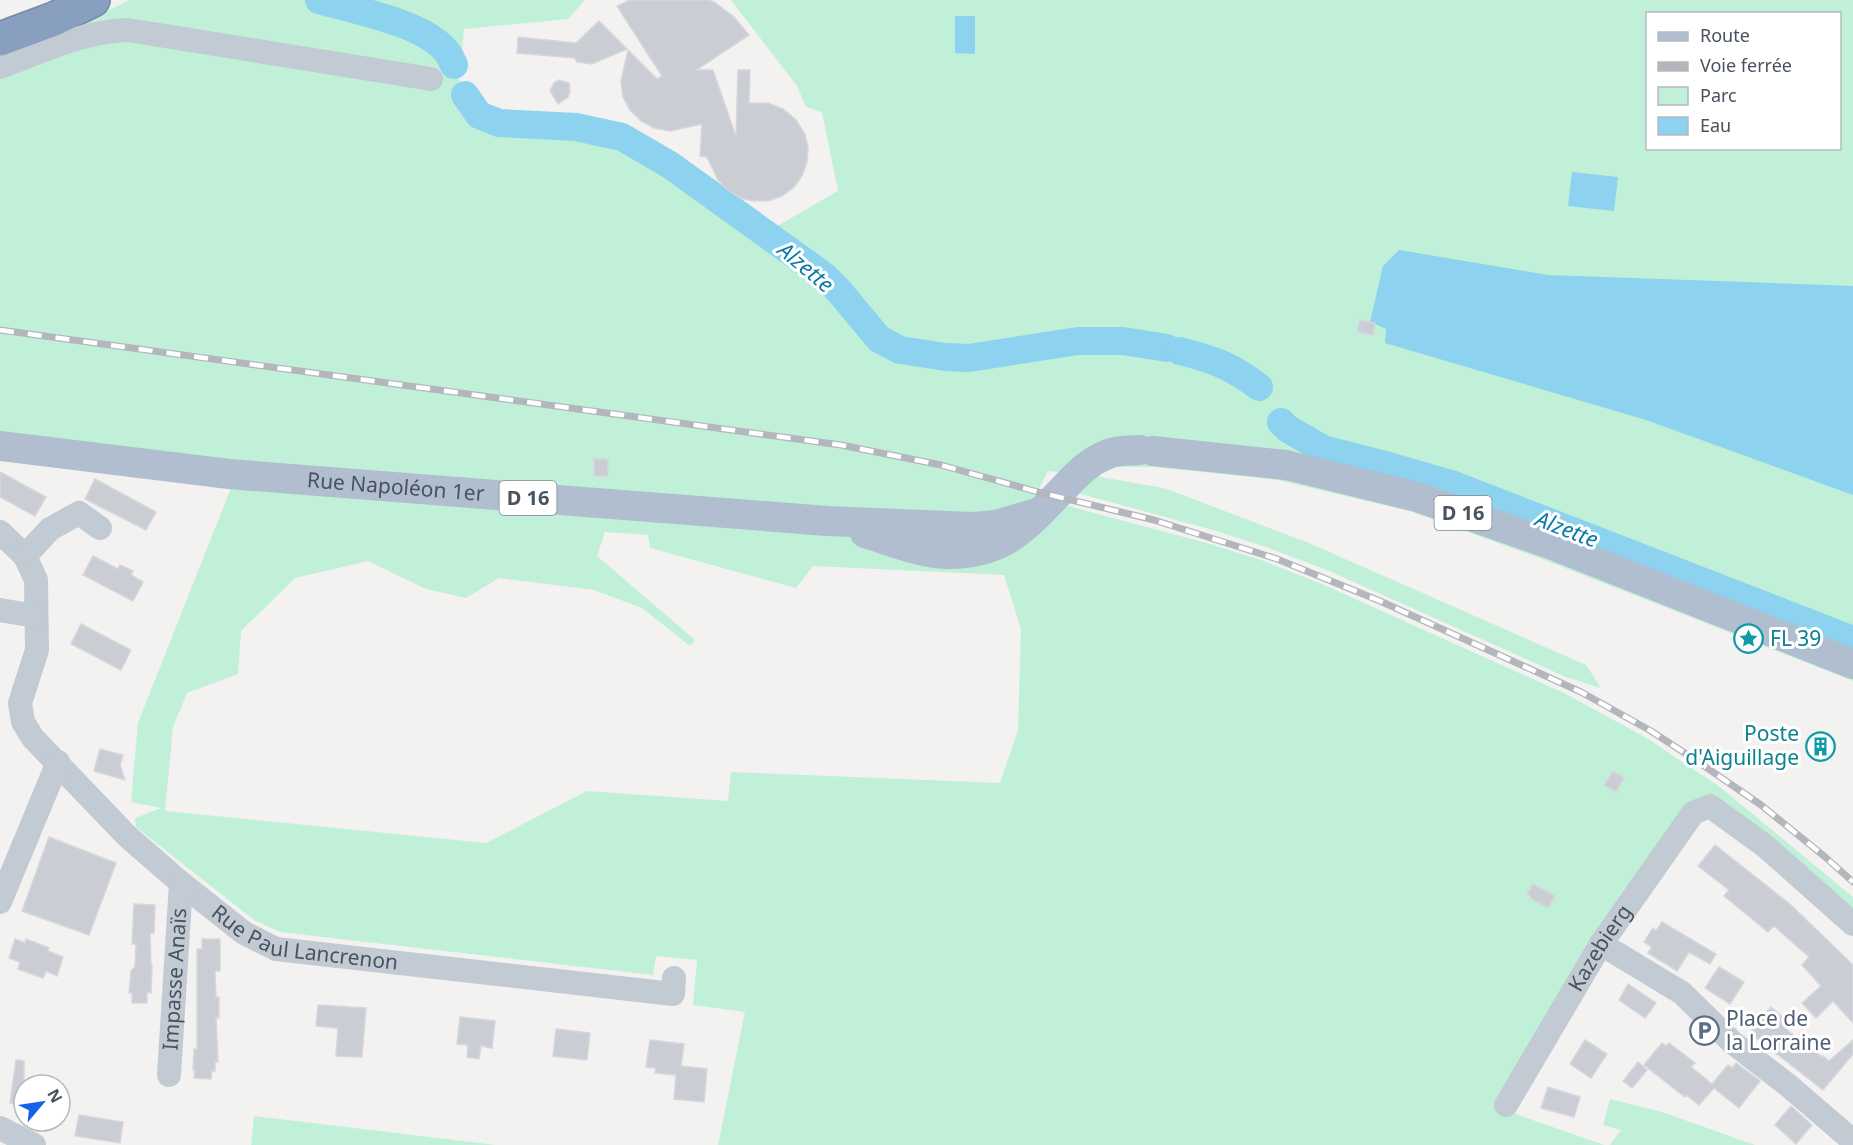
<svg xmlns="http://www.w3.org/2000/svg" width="1853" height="1145" viewBox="0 0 1853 1145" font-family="'Noto Sans',sans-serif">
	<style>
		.green { fill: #c0f0d7; fill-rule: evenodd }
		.water { fill: #8dd2ee }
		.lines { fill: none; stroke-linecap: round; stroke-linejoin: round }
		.river { stroke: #8dd2ee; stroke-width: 28 }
		.building { fill: #cbcdd4; stroke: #d5d7dd; stroke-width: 1.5 }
		.highway-casing { stroke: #748aac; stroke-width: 36 }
		.minor { stroke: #c2cad3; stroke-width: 24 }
		.major { stroke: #b1bed0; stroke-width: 30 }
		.highway { stroke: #899fc0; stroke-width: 33 }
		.rail-casing { stroke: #b3b6bc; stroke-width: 7 }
		.rail { stroke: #fff; stroke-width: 4.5; stroke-dasharray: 14; stroke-linecap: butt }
		.labels { text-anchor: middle; stroke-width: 6; stroke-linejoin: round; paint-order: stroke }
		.shield { fill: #fff; stroke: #80878f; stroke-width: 1.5 }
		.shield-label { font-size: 20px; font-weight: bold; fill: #49535f }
		.street-label { font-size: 21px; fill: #49535f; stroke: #fff }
		.culture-label { font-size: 21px; fill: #0d838f; stroke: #fff; text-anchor: start }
		.service-label { font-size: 21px; fill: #4e5e75; stroke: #fff; text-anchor: start }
		.water-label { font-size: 22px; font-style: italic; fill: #0b7aa8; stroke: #fff }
	</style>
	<rect width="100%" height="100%" fill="#f4f1f1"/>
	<g class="green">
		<path d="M129 0H585L568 19 464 29 461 63 454 65 465 95 479 115 499 123 576 127 622 137 670 165 765 233 838 191 822 112 806 107 797 86 731 0H1853V681L1542 559 1413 512 1278 480 1154 467H1117L1095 476 1164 488 1309 543 1586 665 1601 688 1566 677 1329 571 1266 547 1213 530 1077 493 1093 476 1048 471 1035 497 1210 544 1264 561 1322 584 1564 693 1645 737 1720 787 1853 897V924L1710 806 1687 803 1593 941 1504 1110 1604 1145H718L745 1012 693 1005 697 960 656 956 653 975 280 932 254 920 136 827 135 818 161 808 131 802 138 723 240 465 0 435V55L64 33ZM1648 14H1840V148H1648ZM605 532 648 535 650 548 796 588 813 566 1004 575 1021 629 1018 730 1000 783 731 772 728 801 587 791 486 843 165 811 173 727 187 693 238 674 241 631 295 578 368 561 426 589 466 598 499 578 594 590 642 608 690 646 695 640 597 556Z"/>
		<polygon points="1610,1099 1662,1112 1755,1145 1610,1145 1621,1130 1603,1125"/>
		<polygon points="254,1116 496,1145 251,1145"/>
	</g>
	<g class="water">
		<polygon points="955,16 975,16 975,54 955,53"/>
		<polygon points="1572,172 1618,177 1614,211 1568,206"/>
		<polygon points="1399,250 1548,275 1853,286 1853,495 1646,420 1385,343 1386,329 1370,322 1383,266"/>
	</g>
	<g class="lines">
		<g class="river">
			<path d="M319 0C356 11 423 22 447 52 450 56 452 61 454 65"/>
			<polyline points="465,95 479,115 499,123 576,127 622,137 670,165 823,275 839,291 879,339 900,350 946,357 969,358 1078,341 1123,341 1167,348"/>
			<path d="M1180 351C1212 359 1232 366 1259 387"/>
			<polyline points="1281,422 1288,429 1323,449 1385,465 1454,485 1853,640"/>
		</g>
	</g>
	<g class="building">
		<polygon points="630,0 708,0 714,2 734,17 749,35 696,70 713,70 736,137 738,70 750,70 749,103 768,103 783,109 796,120 805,134 808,148 807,162 802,176 794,187 782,196 768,201 754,201 740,198 728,190 718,180 707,157 700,156 702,124 670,131 654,128 641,121 630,110 623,97 621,81 628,50 657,79 662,76 617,6"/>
		<polygon points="599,21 627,49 592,64 577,62 575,58 517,53 518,37 576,43"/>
		<polygon points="559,80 569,83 570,91 568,97 558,104 550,91 554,83"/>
		<polygon points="1360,320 1375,323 1373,335 1357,332"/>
		<rect x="594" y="459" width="14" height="17"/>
		<polygon points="0,472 46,497 35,516 0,497"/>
		<polygon points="95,479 156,512 146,530 85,499"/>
		<polygon points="93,556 118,569 120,565 133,571 131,575 143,582 133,601 83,575"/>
		<polygon points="81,624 131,650 121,670 71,644"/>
		<polygon points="1818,734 1822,736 1832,749 1831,753 1827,758 1818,757 1809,748 1808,739 1813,735"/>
		<polygon points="100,749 123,755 120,765 125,780 94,771"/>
		<polygon points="1613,771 1624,778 1616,792 1604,785"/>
		<polygon points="49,837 116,863 89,935 22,911"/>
		<polygon points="1715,845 1791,905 1853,965 1853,1023 1833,1001 1816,1018 1802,1003 1821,986 1802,965 1809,957 1774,926 1768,932 1724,896 1729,890 1698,866"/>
		<polygon points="1533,884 1555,896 1548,908 1530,898 1530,896 1527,894"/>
		<polygon points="134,904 155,905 154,933 150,933 151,964 152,964 151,993 147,992 147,1003 132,1003 132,993 129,993 131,971 135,967 136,944 132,944"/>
		<polygon points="1662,922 1716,954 1710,964 1689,952 1677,971 1648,953 1652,947 1644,942 1653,928 1656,931"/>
		<polygon points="15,939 25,943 26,939 49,948 48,951 63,957 57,976 46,971 43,978 18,969 20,962 9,958"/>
		<polygon points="202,939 220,939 220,971 215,971 216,997 219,997 219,1018 216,1018 218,1062 215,1062 215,1071 212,1071 211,1079 194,1078 195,1069 193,1070 194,1049 197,1049 197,949 202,949"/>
		<polygon points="1719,967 1744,982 1730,1004 1705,988"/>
		<polygon points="1628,984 1656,1003 1645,1018 1619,1000"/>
		<polygon points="318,1005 366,1008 362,1057 336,1056 338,1028 316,1026"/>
		<polygon points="1771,1007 1792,1025 1787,1030 1822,1057 1823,1056 1829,1061 1853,1040 1853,1054 1823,1090 1750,1033"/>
		<polygon points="460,1017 495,1021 492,1048 481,1046 479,1059 467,1057 468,1045 457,1044"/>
		<polygon points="556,1029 590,1033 587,1060 553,1056"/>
		<polygon points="650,1040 684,1044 681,1066 707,1069 704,1102 674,1099 676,1075 655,1073 656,1068 646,1067"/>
		<polygon points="1585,1040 1607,1054 1591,1078 1570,1064"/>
		<polygon points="1662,1043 1666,1046 1669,1043 1695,1063 1691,1067 1712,1084 1728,1065 1732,1068 1736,1063 1760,1081 1739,1108 1714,1088 1699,1105 1686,1095 1685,1097 1644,1065"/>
		<polygon points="16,1060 24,1061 24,1106 10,1103"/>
		<polygon points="1638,1062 1647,1070 1632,1088 1623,1081"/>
		<polygon points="1548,1087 1580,1097 1574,1117 1541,1108"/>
		<polygon points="1791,1106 1812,1125 1796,1144 1775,1125"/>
		<polygon points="79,1115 123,1122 120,1143 75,1136"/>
	</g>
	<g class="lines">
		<defs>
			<polyline id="highway" points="0,39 54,19 93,0"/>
		</defs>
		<use href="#highway" class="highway-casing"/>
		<g class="minor">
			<path d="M0 67C41 52 84 31 128 30L431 79"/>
			<path id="s1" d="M0 532 25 556 36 580 37 650 20 703 23 722 33 738 127 836 181 883 244 933 276 949 673 994 674 978"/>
			<polyline points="25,556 50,529 79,513 100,528"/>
			<polyline points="0,610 36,616"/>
			<polyline points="0,902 58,762"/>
			<polyline points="1601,944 1682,993 1732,1042 1789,1086 1853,1141"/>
			<path id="s2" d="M169 1075 181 883"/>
			<path id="s3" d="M1506 1105 1601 944 1693 813 1710 806 1765 846 1853 924"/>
			<polyline points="0,1128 34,1145"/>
		</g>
		<g class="major">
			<path id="s4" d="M0 446 229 474 827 521 973 527 996 525 1040 512"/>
			<polyline points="1153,451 1286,465 1417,497 1550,544 1853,664"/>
			<path d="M865 533C888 540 925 555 950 554 1008 553 1027 525 1065 487 1078 473 1090 461 1108 454 1117 450 1130 451 1140 450"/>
		</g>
		<use href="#highway" class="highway"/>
		<defs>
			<polyline id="rail" points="0,330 841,445 941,465 1038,492 1154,520 1277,559 1380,601 1581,692 1651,731 1694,759 1761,805 1824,856 1853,882"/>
		</defs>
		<use href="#rail" class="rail-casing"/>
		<use href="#rail" class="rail"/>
	</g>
	<defs>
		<symbol id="sight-ring" viewBox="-11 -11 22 22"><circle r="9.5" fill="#fff" stroke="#0f9aa8" stroke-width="1.5"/><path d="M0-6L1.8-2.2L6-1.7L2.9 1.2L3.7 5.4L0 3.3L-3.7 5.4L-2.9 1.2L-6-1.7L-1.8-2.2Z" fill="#0f9aa8"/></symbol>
		<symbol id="building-ring" viewBox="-11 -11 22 22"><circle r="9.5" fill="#fff" stroke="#0f9aa8" stroke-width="1.5"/><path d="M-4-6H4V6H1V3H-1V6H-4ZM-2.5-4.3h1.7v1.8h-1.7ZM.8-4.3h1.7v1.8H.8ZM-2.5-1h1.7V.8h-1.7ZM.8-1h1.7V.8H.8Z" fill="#0f9aa8"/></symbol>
		<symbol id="parking-ring" viewBox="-11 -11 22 22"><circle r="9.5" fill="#fff" stroke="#5c6f8a" stroke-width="1.5"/><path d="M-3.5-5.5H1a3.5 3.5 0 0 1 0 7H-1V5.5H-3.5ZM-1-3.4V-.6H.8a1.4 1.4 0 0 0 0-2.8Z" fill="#5c6f8a"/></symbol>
	</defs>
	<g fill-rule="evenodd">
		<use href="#sight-ring" x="1732" y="622" width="33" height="33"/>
		<use href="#building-ring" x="1804" y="730" width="33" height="33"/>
		<use href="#parking-ring" x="1688" y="1014" width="33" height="33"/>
	</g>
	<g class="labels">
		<g class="shield">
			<rect x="499.5" y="481" width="57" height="34" rx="4.5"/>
			<rect x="1434.5" y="496" width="57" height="34" rx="4.5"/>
		</g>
		<g class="shield-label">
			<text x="528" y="505">D 16</text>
			<text x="1463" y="520">D 16</text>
		</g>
		<g class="street-label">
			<text dy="7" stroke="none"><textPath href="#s4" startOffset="398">Rue Napoléon 1er</textPath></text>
			<text dy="7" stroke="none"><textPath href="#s1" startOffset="573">Rue Paul Lancrenon</textPath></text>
			<text dy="7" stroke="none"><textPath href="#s3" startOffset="183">Kazebierg</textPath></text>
			<text dy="7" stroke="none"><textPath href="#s2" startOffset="96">Impasse Anaïs</textPath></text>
		</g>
		<g class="culture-label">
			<text x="1770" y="646">FL 39</text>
			<text x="1799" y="741" text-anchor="end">Poste<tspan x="1799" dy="24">d'Aiguillage</tspan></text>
		</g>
		<g class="service-label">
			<text x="1726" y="1026">Place de<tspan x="1726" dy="24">la Lorraine</tspan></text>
		</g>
		<g class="water-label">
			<text transform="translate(806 267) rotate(40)" y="8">Alzette</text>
			<text transform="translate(1567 529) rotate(21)" y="8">Alzette</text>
		</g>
	</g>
	<rect x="1646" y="12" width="195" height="138" fill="#ffffff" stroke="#b6babf" stroke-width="1.5"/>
	<rect x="1658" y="32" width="30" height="9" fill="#b1bed0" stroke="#b6babf" stroke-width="1.5"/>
	<text x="1700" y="42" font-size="18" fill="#49535f">Route</text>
	<rect x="1658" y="62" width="30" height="9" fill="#b3b6bc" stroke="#b6babf" stroke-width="1.5"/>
	<text x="1700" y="72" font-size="18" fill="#49535f">Voie ferrée</text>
	<rect x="1658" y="87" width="30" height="18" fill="#c0f0d7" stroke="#b6babf" stroke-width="1.5"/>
	<text x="1700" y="102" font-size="18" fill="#49535f">Parc</text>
	<rect x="1658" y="117" width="30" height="18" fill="#8dd2ee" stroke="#b6babf" stroke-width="1.5"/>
	<text x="1700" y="132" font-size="18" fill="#49535f">Eau</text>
	<g transform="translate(42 1103) rotate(61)"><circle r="28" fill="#ffffff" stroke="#b6babf" stroke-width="1.5"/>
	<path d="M0-4.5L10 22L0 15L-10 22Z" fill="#1761e8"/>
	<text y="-9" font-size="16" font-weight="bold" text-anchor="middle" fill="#49535f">N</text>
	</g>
</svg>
